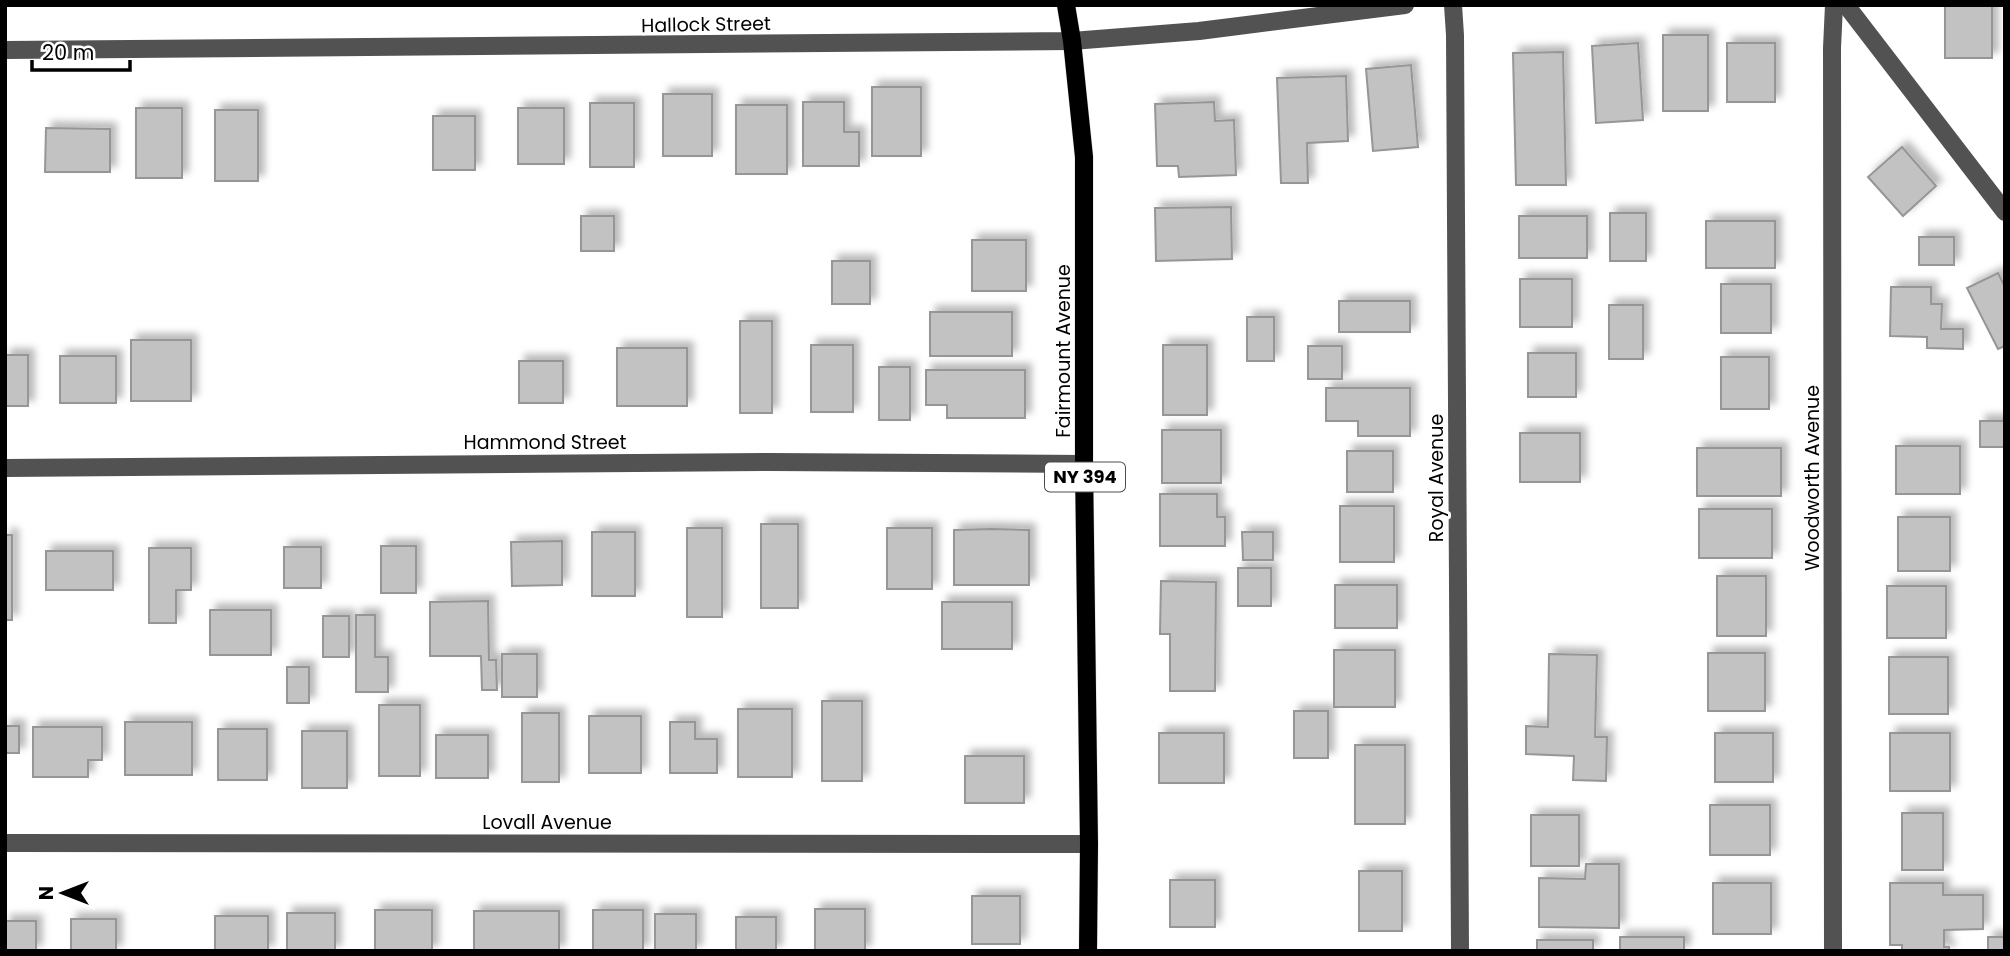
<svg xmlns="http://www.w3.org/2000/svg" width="2010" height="956" viewBox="0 0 2010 956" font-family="Poppins,sans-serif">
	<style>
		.building { fill: #c2c2c2; stroke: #969696; stroke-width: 2; filter: url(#shadow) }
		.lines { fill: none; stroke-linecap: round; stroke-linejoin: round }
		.major-casing { stroke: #dbdbdb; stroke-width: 19 }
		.minor { stroke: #525252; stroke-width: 18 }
		.major { stroke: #000; stroke-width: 18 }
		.labels { text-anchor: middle; stroke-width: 6; stroke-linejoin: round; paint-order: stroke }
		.shield { fill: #fff; stroke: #4c4c4c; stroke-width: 2 }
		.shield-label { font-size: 18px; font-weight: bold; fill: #000 }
		.street-label { font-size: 19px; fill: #000; stroke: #fff }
	</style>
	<defs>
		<filter id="shadow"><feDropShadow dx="6" dy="-6" stdDeviation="3.5" flood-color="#0004"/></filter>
	</defs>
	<rect width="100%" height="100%" fill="#fff"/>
	<g class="building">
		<rect x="1945" y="5" width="47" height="53"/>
		<rect x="1663" y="35" width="45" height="76"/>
		<polygon points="1638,43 1643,120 1596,123 1592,46"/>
		<rect x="1727" y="43" width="48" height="59"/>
		<polygon points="1563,52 1566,185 1516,185 1513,53"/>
		<polygon points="1411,65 1418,147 1373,151 1366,69"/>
		<polygon points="1346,76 1348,141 1307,143 1308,183 1281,183 1277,78"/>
		<rect x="872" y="87" width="49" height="69"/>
		<rect x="663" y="94" width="49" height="62"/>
		<polygon points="803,102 844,102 844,132 859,132 859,166 803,166"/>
		<polygon points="1214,102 1215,121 1234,120 1236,175 1179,177 1178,166 1157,166 1155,104"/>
		<rect x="590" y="103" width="44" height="64"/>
		<rect x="736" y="105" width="51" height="69"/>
		<rect x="136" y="108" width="46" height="70"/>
		<rect x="518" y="108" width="46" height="56"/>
		<rect x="215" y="110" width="43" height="71"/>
		<rect x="433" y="116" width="42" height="54"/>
		<polygon points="46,128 110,129 110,172 45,172"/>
		<polygon points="1902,147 1936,186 1903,216 1868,177"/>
		<polygon points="1231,207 1232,259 1156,261 1155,208"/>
		<rect x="1610" y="213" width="36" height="48"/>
		<rect x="581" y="216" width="33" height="35"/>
		<rect x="1519" y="216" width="68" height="42"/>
		<rect x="1706" y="221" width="69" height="47"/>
		<rect x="1919" y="237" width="35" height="28"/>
		<rect x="972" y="240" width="54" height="51"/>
		<rect x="832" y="261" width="38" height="43"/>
		<polygon points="1998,273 2005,287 2005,346 1998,349 1967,288"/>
		<rect x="1520" y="279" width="52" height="48"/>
		<rect x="1721" y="284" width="50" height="49"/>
		<polygon points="1891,287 1931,287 1931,304 1942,304 1941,329 1963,329 1963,349 1927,348 1927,337 1890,336"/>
		<rect x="1339" y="301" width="71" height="31"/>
		<rect x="1609" y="305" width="34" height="54"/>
		<rect x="930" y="312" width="82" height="44"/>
		<rect x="1247" y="317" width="27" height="44"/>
		<rect x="740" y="321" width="32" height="92"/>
		<rect x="131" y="340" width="60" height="61"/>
		<rect x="811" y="345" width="42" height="67"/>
		<rect x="1163" y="345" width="44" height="70"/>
		<rect x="1308" y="346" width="34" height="33"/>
		<rect x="617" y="348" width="70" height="58"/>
		<rect x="1528" y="353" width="48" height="44"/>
		<rect x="5" y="355" width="23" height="51"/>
		<rect x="60" y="356" width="56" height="47"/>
		<rect x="1721" y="357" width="48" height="52"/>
		<rect x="519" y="361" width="44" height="42"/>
		<rect x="879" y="367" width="31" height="53"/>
		<polygon points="926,370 1025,370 1025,418 947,418 947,405 926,405"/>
		<polygon points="1326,388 1410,388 1410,436 1358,436 1358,421 1326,421"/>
		<rect x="1980" y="421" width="25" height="26"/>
		<rect x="1162" y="430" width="59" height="53"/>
		<rect x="1520" y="433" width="60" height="49"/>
		<rect x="1896" y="446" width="64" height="48"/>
		<rect x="1697" y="448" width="84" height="48"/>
		<rect x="1347" y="451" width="46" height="41"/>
		<polygon points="1160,494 1217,494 1217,517 1225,517 1225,546 1160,546"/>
		<rect x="1340" y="506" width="54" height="56"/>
		<rect x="1699" y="509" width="73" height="49"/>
		<rect x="1898" y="517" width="52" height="54"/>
		<rect x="761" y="524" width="37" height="84"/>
		<rect x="687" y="528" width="35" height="89"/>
		<rect x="887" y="528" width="45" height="61"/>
		<polygon points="991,529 1029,530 1029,585 954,585 954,530"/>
		<rect x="592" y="532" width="43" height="64"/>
		<polygon points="1242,532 1273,532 1273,560 1243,560"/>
		<rect x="5" y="535" width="7" height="85"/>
		<polygon points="562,541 562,585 512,586 511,542"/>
		<rect x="381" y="546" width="35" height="47"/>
		<rect x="284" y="547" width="37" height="41"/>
		<polygon points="149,548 191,548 191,590 176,590 176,623 149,623"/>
		<rect x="46" y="551" width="67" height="39"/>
		<rect x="1238" y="568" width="33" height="38"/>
		<rect x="1717" y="576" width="49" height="60"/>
		<polygon points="1161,581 1216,582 1215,691 1170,691 1170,634 1160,634"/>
		<rect x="1335" y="585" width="62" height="43"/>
		<rect x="1887" y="586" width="59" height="52"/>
		<polygon points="488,601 489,660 496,660 497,690 482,690 481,656 430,656 430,602"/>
		<rect x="942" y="602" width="70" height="47"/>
		<rect x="210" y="610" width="61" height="45"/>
		<polygon points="356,615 375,615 375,657 388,657 388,692 356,692"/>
		<rect x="323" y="616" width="26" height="41"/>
		<rect x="1334" y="650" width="61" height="57"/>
		<rect x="1708" y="653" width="57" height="58"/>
		<rect x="502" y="654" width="35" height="43"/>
		<polygon points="1549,654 1597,655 1595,737 1607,737 1606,781 1573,780 1574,756 1526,754 1526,726 1548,727"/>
		<rect x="1889" y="657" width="59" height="57"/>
		<rect x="287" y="667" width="22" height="36"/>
		<rect x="822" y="701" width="40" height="80"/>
		<rect x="379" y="705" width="41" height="71"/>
		<rect x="738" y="709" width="54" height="68"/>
		<rect x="1294" y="711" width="34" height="47"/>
		<rect x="522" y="713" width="37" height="69"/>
		<rect x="589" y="716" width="52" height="57"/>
		<rect x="125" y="722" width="67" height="53"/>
		<polygon points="670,722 695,722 695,739 717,739 717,773 670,773"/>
		<rect x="5" y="726" width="14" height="27"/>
		<polygon points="33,727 102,727 102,760 88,760 88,777 33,777"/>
		<rect x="218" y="729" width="49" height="51"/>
		<rect x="302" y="731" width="45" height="57"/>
		<rect x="1159" y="733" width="65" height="50"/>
		<rect x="1715" y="733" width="58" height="49"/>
		<rect x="1890" y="733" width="60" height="58"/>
		<rect x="436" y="735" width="52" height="43"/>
		<rect x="1355" y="745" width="50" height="79"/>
		<rect x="965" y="756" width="59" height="47"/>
		<rect x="1710" y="805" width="60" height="50"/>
		<rect x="1902" y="813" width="41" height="57"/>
		<rect x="1531" y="815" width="48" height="51"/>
		<polygon points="1586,864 1619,864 1619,928 1539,927 1539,878 1585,879"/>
		<rect x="1359" y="871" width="43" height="60"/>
		<rect x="1170" y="880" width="45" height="47"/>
		<rect x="1713" y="883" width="58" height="51"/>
		<polygon points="1890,883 1943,883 1943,895 1983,895 1983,929 1944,930 1944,947 1949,947 1949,951 1902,951 1902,945 1890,945"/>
		<rect x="972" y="896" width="48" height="48"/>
		<rect x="815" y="909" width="50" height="42"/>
		<rect x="375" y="910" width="57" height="41"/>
		<rect x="593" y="910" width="50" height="41"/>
		<rect x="474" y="911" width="85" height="40"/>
		<rect x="287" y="913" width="48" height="38"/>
		<rect x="655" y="914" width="41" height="37"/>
		<rect x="215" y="916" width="53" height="35"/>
		<rect x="736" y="917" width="40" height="34"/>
		<rect x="71" y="919" width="45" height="32"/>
		<rect x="5" y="921" width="31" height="30"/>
		<rect x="1620" y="937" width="64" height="14"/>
		<rect x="1988" y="937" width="17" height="14"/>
		<rect x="1537" y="940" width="56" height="11"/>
	</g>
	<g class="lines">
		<defs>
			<polyline id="major" points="1066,5 1072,41 1084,157 1084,464 1089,844 1088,951"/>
		</defs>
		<use href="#major" class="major-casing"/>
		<g class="minor">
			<polyline points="1453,5 1455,35 1460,951"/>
			<polyline points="1846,5 2005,212"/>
			<polyline points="5,50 1072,41 1199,31 1405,5"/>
			<polyline points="5,468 770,462 1084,464"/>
			<polyline points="5,843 1089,844"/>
			<polyline points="1833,951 1832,48 1834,5"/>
		</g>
		<use href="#major" class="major"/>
	</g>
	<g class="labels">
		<rect class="shield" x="1045" y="462.5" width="80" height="29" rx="5"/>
		<g class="shield-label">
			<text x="1085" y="483">NY 394</text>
		</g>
		<g class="street-label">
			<text transform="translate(706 24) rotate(-1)" y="7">Hallock Street</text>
			<text transform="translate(1063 351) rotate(-90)" y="7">Fairmount Avenue</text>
			<text x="545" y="449">Hammond Street</text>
			<text transform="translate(1436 478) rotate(-90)" y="7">Royal Avenue</text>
			<text transform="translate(1812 478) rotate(-90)" y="7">Woodworth Avenue</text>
			<text x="547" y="829">Lovall Avenue</text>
		</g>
	</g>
	<rect width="2010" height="956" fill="none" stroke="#000000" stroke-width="14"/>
	<g transform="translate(63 893) rotate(270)" stroke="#ffffff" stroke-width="5" paint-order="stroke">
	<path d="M0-5L12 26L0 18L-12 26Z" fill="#000000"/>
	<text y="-10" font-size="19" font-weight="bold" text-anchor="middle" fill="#000000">N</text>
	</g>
	<path d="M32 60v10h98v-10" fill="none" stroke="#000000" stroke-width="3.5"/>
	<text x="42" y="60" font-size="21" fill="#000000" stroke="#ffffff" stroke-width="5" paint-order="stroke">20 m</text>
</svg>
